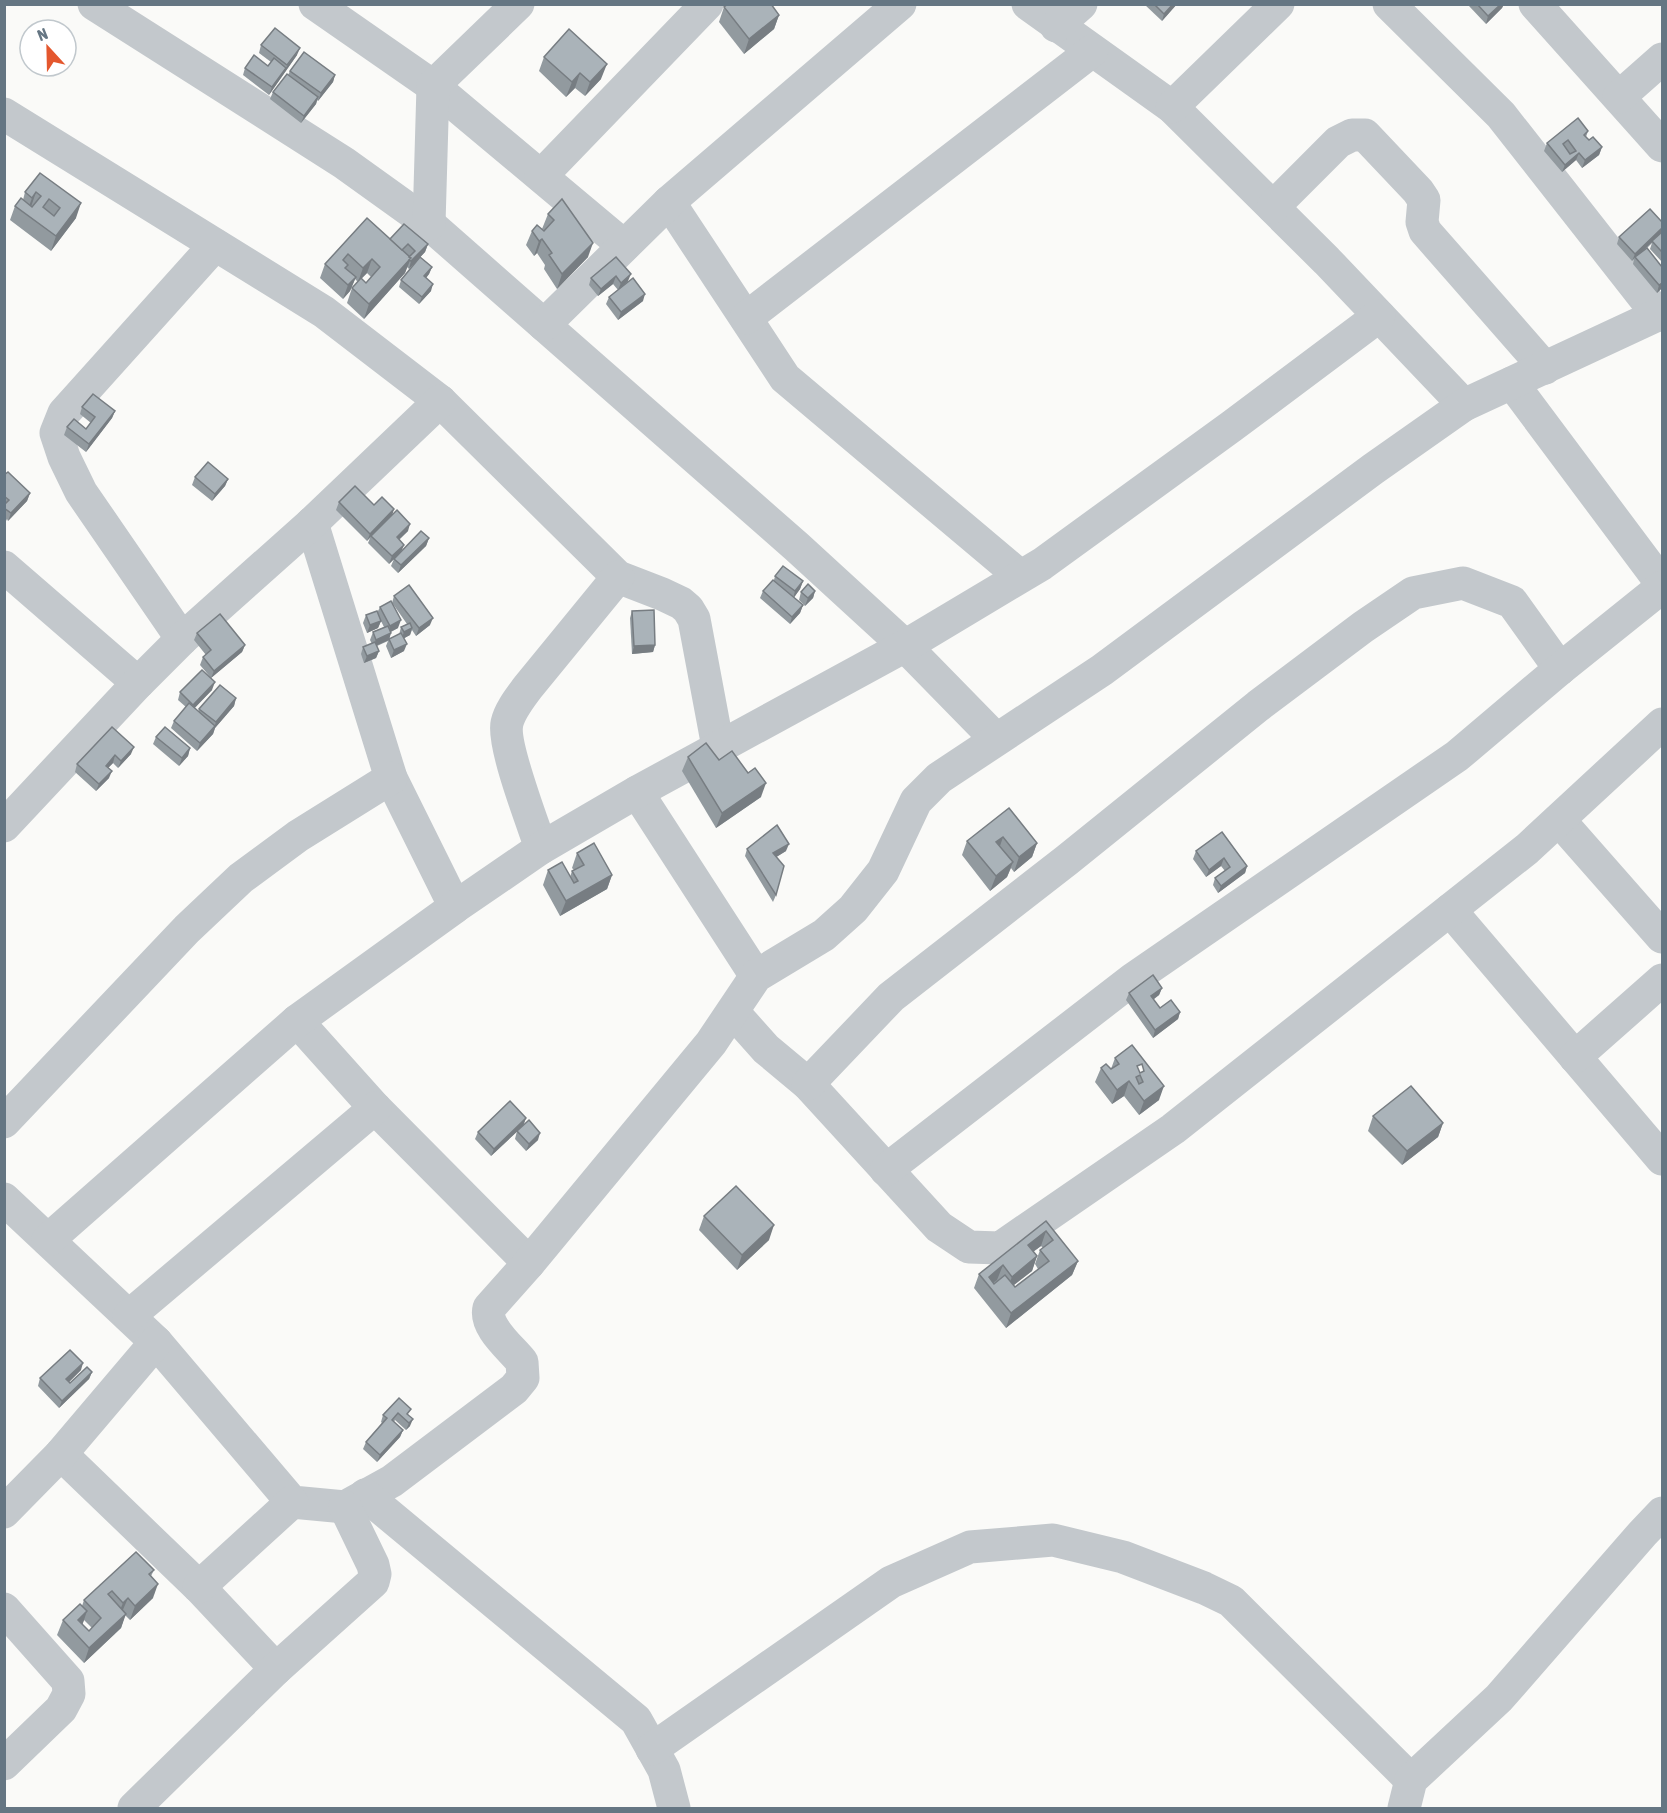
<svg xmlns="http://www.w3.org/2000/svg" width="1667" height="1813" viewBox="0 0 1667 1813" font-family="'Asap Condensed',sans-serif">
	<style>
		.lines { fill: none; stroke-linecap: round; stroke-linejoin: round }
		.minor { stroke: #c3c8cc; stroke-width: 33 }
		.wall { fill: #929a9f; fill-rule: evenodd }
		.shaded-wall { fill: #777d82 }
		.building { fill: #aab3b9; stroke: #777d82; stroke-width: 1.5; fill-rule: evenodd }
	</style>
	<rect width="100%" height="100%" fill="#fafaf8"/>
	<g class="lines">
		<g class="minor">
			<polyline points="94,4 344,163 429,224 797,547 905,646 996,739"/>
			<polyline points="315,4 433,86 624,246"/>
			<polyline points="1028,4 1172,107 1327,261 1464,405"/>
			<polyline points="1389,4 1501,115 1658,315"/>
			<polyline points="1535,4 1662,146"/>
			<polyline points="1056,26 1081,4"/>
			<polyline points="1619,97 1662,59"/>
			<polyline points="1172,107 1278,4"/>
			<polyline points="4,114 324,312 440,401 618,577 662,594 681,603 688,609 694,619 718,747"/>
			<polyline points="541,176 707,4"/>
			<polyline points="669,202 785,378 1020,576"/>
			<polyline points="1273,207 1338,142 1352,135 1365,135 1418,191 1424,200 1422,222 1425,231 1545,368"/>
			<polyline points="429,224 433,86 518,4"/>
			<polyline points="746,318 1092,51"/>
			<polyline points="544,325 669,202 900,4"/>
			<polyline points="1512,383 1662,584"/>
			<polyline points="312,523 391,778 455,907"/>
			<polyline points="4,567 138,683"/>
			<polyline points="182,639 81,492 64,457 56,433 64,413 215,245"/>
			<polyline points="637,792 756,976"/>
			<polyline points="1559,820 1662,937"/>
			<polyline points="4,826 138,683 182,639 312,523 440,401"/>
			<path d="M541 848C533 824 502 744 507 723 510 710 520 698 528 687L618 577"/>
			<polyline points="1450,910 1662,1159"/>
			<polyline points="733,1012 766,1049 808,1084 939,1227 969,1247 1000,1248 1173,1129 1527,849 1662,724"/>
			<polyline points="297,1021 375,1108 529,1263"/>
			<polyline points="1575,1057 1662,980"/>
			<polyline points="808,1084 891,997 1067,860 1258,706 1363,627 1413,593 1463,583 1512,602 1560,669"/>
			<polyline points="4,1122 187,929 241,878 298,836 391,778"/>
			<polyline points="886,1170 1133,979 1457,756 1560,669 1662,587"/>
			<path d="M4 1199 156 1342 292 1502 345 1507 392 1481 514 1389 523 1378 522 1362C511 1348 484 1327 489 1308L529 1263 711 1043 756 976 824 935 853 909 883 871 916 801 939 778 1102 670 1373 469 1464 405 1662 313"/>
			<polyline points="48,1240 297,1021 455,907 541,848 637,792 905,646 1042,564 1232,426 1379,316"/>
			<polyline points="129,1316 375,1108"/>
			<polyline points="61,1454 199,1587 276,1669"/>
			<polyline points="365,1495 636,1720 664,1770 674,1808"/>
			<polyline points="4,1512 61,1454 156,1342"/>
			<polyline points="199,1587 292,1502"/>
			<polyline points="4,1609 68,1681 69,1694 61,1709 4,1764"/>
			<polyline points="652,1749 891,1582 970,1547 1053,1540 1123,1557 1204,1588 1231,1601 1411,1780"/>
			<polyline points="134,1808 276,1669 373,1582 375,1574 373,1565 345,1507"/>
			<polyline points="1404,1808 1411,1780 1499,1698 1643,1533 1662,1513"/>
		</g>
	</g>
	<g class="wall">
		<polygon points="1144,4 1177,4 1162,21"/>
		<polygon points="1469,4 1504,4 1502,8 1486,24 1469,6"/>
		<polygon points="724,7 779,15 774,29 744,54 719,22"/>
		<polygon points="261,45 297,55 269,95 243,75 245,68 268,66 271,62 259,53"/>
		<polygon points="544,57 601,79 585,96 575,88 566,97 539,71"/>
		<polygon points="290,71 335,75 333,82 318,101 317,100 316,104 301,123 270,99 273,92 288,75"/>
		<polygon points="1588,131 1586,137 1589,140 1602,147 1599,155 1582,168 1576,160 1562,172 1544,151 1547,143"/>
		<polygon points="40,173 76,218 51,251 10,220 15,206 23,200 25,192"/>
		<polygon points="562,199 588,257 557,289 544,269 545,265 537,253 534,256 526,245 532,231 545,231 542,229 548,214"/>
		<path d="M367 218 390 239 428 244 425 252 409 269 407 267 405 273 364 319 347 303 352 288 358 282 355 279 350 291 343 299 320 278 325 264ZM367 273 371 277 366 283 361 279Z"/>
		<polygon points="1662,222 1662,262 1650,249 1652,243 1647,248 1662,267 1662,288 1657,293 1633,264 1634,259 1632,261 1617,244 1619,237"/>
		<polygon points="616,257 628,281 643,301 618,320 606,304 609,297 618,290 613,284 598,296 589,285 591,278"/>
		<polygon points="432,267 429,274 426,278 431,291 419,304 399,287 401,280"/>
		<polygon points="82,407 115,411 112,418 86,452 64,435 67,427 86,429 91,423 80,414"/>
		<polygon points="4,475 30,493 27,501 8,521 7,519 4,525"/>
		<polygon points="195,477 228,479 225,486 212,501 192,485"/>
		<polygon points="339,502 374,505 392,514 408,531 399,540 404,545 401,551 429,538 426,546 398,573 391,566 394,559 389,564 368,543 370,538 367,541 336,510"/>
		<polygon points="775,576 803,581 800,589 794,597 803,605 800,613 790,624 760,598 763,591 774,580"/>
		<polygon points="815,591 813,598 805,606 799,600 801,592"/>
		<path d="M394 596 430 625 416 636 412 630 410 635 404 638V651L391 658 386 646 388 641 377 646 379 651 376 658 364 663 361 654 363 647 372 644 370 640 373 632 384 627 381 621 378 628 367 633 363 623 366 615 377 613 380 607 392 603ZM393 604 407 624 401 627 399 635 389 639 391 632 398 628Z"/>
		<polygon points="632,611 655,645 653,652 632,654 630,618"/>
		<polygon points="197,633 245,645 242,652 211,678 200,665 203,657 206,655 194,640"/>
		<polygon points="212,690 194,708 198,712 199,709 236,698 234,706 215,728 213,734 197,751 171,728 174,721 186,707 178,700 180,692"/>
		<polygon points="112,727 131,754 118,768 113,763 108,768 109,778 96,791 75,772 77,764"/>
		<polygon points="156,737 190,748 188,756 179,766 153,744"/>
		<polygon points="688,757 761,797 716,828 682,771"/>
		<polygon points="1009,808 1037,843 1032,857 1014,872 1011,868 1007,877 990,891 962,855 967,841"/>
		<polygon points="1222,832 1247,866 1245,873 1218,893 1213,885 1215,878 1225,871 1221,866 1206,877 1193,859 1196,851"/>
		<polygon points="747,849 786,851 776,857 776,895 773,902 745,856"/>
		<polygon points="577,853 612,875 607,889 560,916 543,885 548,870 570,877 572,871 574,870 572,868"/>
		<polygon points="1162,988 1159,995 1153,1000 1160,1008 1180,1012 1178,1019 1153,1038 1126,1000 1129,993"/>
		<path d="M1132 1045 1159 1100 1139 1115 1124 1096 1112 1104 1095 1082 1101 1068 1111 1069 1115 1058ZM1142 1064 1144 1071 1140 1073 1137 1066Z"/>
		<polygon points="1373,1116 1443,1123 1438,1137 1402,1165 1368,1131"/>
		<polygon points="526,1118 523,1126 491,1156 475,1139 478,1132"/>
		<polygon points="517,1131 538,1140 526,1151 515,1139"/>
		<polygon points="704,1216 769,1240 737,1270 699,1230"/>
		<path d="M1046 1221 1078 1261 1072 1275 1006 1328 974 1288 979 1274ZM1041 1246 1043 1248 1040 1250 1035 1264 1038 1269 1015 1287 1014 1285 1032 1271 1037 1256 1033 1252Z"/>
		<polygon points="81,1370 69,1382 70,1383 92,1372 89,1379 59,1408 38,1386 40,1378"/>
		<polygon points="399,1398 409,1416 410,1426 406,1430 395,1420 394,1422 403,1430 400,1437 377,1462 363,1449 366,1442 382,1423 381,1422 383,1415"/>
		<path d="M154 1570 151 1576 153 1598 130 1620 125 1615 121 1628 84 1663 57 1635 63 1620 82 1606 84 1600ZM84 1620 92 1628 89 1631 82 1624Z"/>
	</g>
	<g class="shaded-wall">
		<polygon points="1173,4 1177,4 1162,21 1164,14"/>
		<polygon points="1501,4 1504,4 1502,8 1486,24 1488,16"/>
		<polygon points="779,15 774,29 744,54 749,39"/>
		<polygon points="300,48 297,55 269,95 272,87"/>
		<polygon points="607,64 601,79 585,96 590,82"/>
		<polygon points="580,73 575,88 566,97 572,82"/>
		<polygon points="335,75 333,82 318,101 321,93"/>
		<polygon points="318,97 316,104 301,123 304,116"/>
		<polygon points="1602,147 1599,155 1582,168 1585,160"/>
		<polygon points="1579,153 1576,160 1562,172 1565,165"/>
		<polygon points="36,192 31,207 27,212 32,198"/>
		<polygon points="81,203 76,218 51,251 56,236"/>
		<polygon points="1662,228 1662,233 1636,257 1635,257 1632,261 1635,254"/>
		<polygon points="542,239 537,253 534,256 539,241"/>
		<polygon points="593,243 588,257 557,289 562,274"/>
		<polygon points="428,244 425,252 409,269 411,261"/>
		<polygon points="411,258 405,273 364,319 369,304"/>
		<polygon points="372,259 367,273 358,282 363,268"/>
		<polygon points="432,267 429,274 422,283 424,276"/>
		<polygon points="631,274 628,281 618,290 621,283"/>
		<polygon points="616,276 613,284 598,296 601,289"/>
		<polygon points="356,277 350,291 343,299 348,285"/>
		<polygon points="1662,283 1662,288 1657,293 1659,285"/>
		<polygon points="433,284 431,291 419,304 422,297"/>
		<polygon points="645,294 643,301 618,320 621,312"/>
		<polygon points="115,411 112,418 86,452 89,444"/>
		<polygon points="228,479 225,486 212,501 215,494"/>
		<polygon points="30,493 27,501 8,521 11,513"/>
		<polygon points="394,509 392,516 371,536 367,541 370,534"/>
		<polygon points="410,524 408,531 394,544 397,537"/>
		<polygon points="429,538 426,546 398,573 401,565"/>
		<polygon points="404,545 401,552 389,564 392,556"/>
		<polygon points="803,581 800,589 793,599 795,591"/>
		<polygon points="815,591 813,598 805,606 808,598"/>
		<polygon points="803,605 800,613 790,624 792,617"/>
		<polygon points="433,618 430,625 416,636 419,628"/>
		<polygon points="401,620 398,628 388,633 390,626"/>
		<polygon points="381,621 378,628 367,633 370,625"/>
		<polygon points="412,628 410,635 401,640 404,632"/>
		<polygon points="391,633 389,640 373,647 376,640"/>
		<polygon points="407,644 404,651 391,658 394,650"/>
		<polygon points="245,645 242,652 211,678 214,671"/>
		<polygon points="655,645 653,652 632,654 634,646"/>
		<polygon points="379,651 376,658 364,663 367,656"/>
		<polygon points="215,682 212,690 191,712 193,705"/>
		<polygon points="236,698 234,706 215,728 213,734 197,751 200,743 214,728 216,722"/>
		<polygon points="134,747 131,754 118,768 121,761"/>
		<polygon points="190,748 188,756 179,766 182,758"/>
		<polygon points="115,755 113,763 103,773 106,766"/>
		<polygon points="112,771 109,778 96,791 99,784"/>
		<polygon points="766,783 761,797 716,828 722,813"/>
		<polygon points="1003,837 998,852 996,842"/>
		<polygon points="1037,843 1032,857 1014,872 1019,857"/>
		<polygon points="789,844 786,851 770,861 773,853"/>
		<polygon points="1224,858 1221,866 1206,877 1209,870"/>
		<polygon points="1013,862 1007,877 990,891 996,876"/>
		<polygon points="1247,866 1245,873 1218,893 1221,886"/>
		<polygon points="612,875 607,889 560,916 566,901"/>
		<polygon points="1162,988 1159,995 1148,1003 1151,996"/>
		<polygon points="1180,1012 1178,1019 1153,1038 1155,1030"/>
		<polygon points="1129,1081 1124,1096 1112,1104 1117,1090"/>
		<polygon points="1164,1086 1159,1100 1139,1115 1144,1101"/>
		<polygon points="526,1118 523,1126 491,1156 494,1149"/>
		<polygon points="1443,1123 1438,1137 1402,1165 1407,1151"/>
		<polygon points="540,1133 538,1140 526,1151 529,1144"/>
		<polygon points="774,1225 769,1240 737,1270 742,1255"/>
		<polygon points="1046,1231 1041,1246 1023,1259 1028,1245"/>
		<polygon points="1037,1256 1032,1271 1006,1291 1012,1277"/>
		<polygon points="1078,1261 1072,1275 1006,1328 1011,1313"/>
		<polygon points="1003,1265 997,1280 989,1286 989,1277"/>
		<polygon points="83,1363 81,1370 64,1387 66,1379"/>
		<polygon points="92,1372 89,1379 59,1408 62,1401"/>
		<polygon points="413,1419 410,1426 406,1430 409,1423"/>
		<polygon points="403,1430 400,1437 377,1462 380,1455"/>
		<polygon points="158,1584 153,1598 130,1620 135,1606"/>
		<polygon points="128,1598 122,1612 117,1617 123,1603"/>
		<polygon points="87,1611 82,1626 78,1620"/>
		<polygon points="126,1614 121,1628 84,1663 89,1648"/>
	</g>
	<g class="building">
		<polygon points="728,4 771,4 779,15 749,39 724,7"/>
		<polygon points="1154,4 1173,4 1164,14"/>
		<polygon points="1477,4 1501,4 1488,16"/>
		<polygon points="275,28 300,48 287,65 261,45"/>
		<polygon points="569,29 607,64 590,82 580,73 572,82 544,57"/>
		<polygon points="304,52 335,75 321,93 290,71"/>
		<polygon points="254,55 268,66 274,58 286,68 272,87 245,68"/>
		<polygon points="287,74 318,97 304,116 273,92"/>
		<path d="M1578 118 1588 131 1584 135 1589 140 1593 137 1602 147 1585 160 1579 153 1565 165 1547 143ZM1568 140 1576 151 1570 154 1563 144Z"/>
		<path d="M40 173 81 203 56 236 15 206 21 198 32 207 41 196 36 192 32 198 25 192ZM49 199 60 208 54 216 43 207Z"/>
		<polygon points="562,199 593,243 562,274 549,255 552,253 542,239 539,241 532,231 537,225 544,231 554,220 548,214"/>
		<polygon points="1650,209 1662,222 1662,228 1635,254 1619,237"/>
		<polygon points="367,218 411,258 369,304 352,288 361,278 366,283 380,267 372,259 363,268 348,254 343,260 348,265 345,268 356,277 348,285 325,264"/>
		<polygon points="404,224 428,244 411,261 409,260 411,258 409,257 415,251 408,244 402,250 390,239"/>
		<polygon points="1662,232 1662,252 1652,241"/>
		<polygon points="1647,248 1662,267 1662,283 1659,285 1635,257"/>
		<polygon points="420,257 432,267 424,276 433,284 422,297 401,280"/>
		<polygon points="616,257 631,274 621,283 616,276 601,289 591,278"/>
		<polygon points="633,278 645,294 621,312 609,297"/>
		<polygon points="93,394 115,411 89,444 67,427 74,419 86,429 95,417 82,407"/>
		<polygon points="208,462 228,479 215,494 195,477"/>
		<polygon points="8,472 30,493 11,513 4,508 4,505 9,500 4,496 4,475"/>
		<polygon points="355,486 374,505 382,497 394,509 370,534 339,502"/>
		<polygon points="397,510 410,524 397,537 404,545 392,556 371,536"/>
		<polygon points="421,531 429,538 401,565 394,559"/>
		<polygon points="783,566 803,581 795,591 775,576"/>
		<polygon points="773,580 803,605 792,617 763,591"/>
		<polygon points="808,584 815,591 808,598 801,592"/>
		<polygon points="409,585 433,618 419,628 394,596"/>
		<polygon points="391,601 401,620 390,626 380,607"/>
		<polygon points="654,610 655,645 634,646 632,611"/>
		<polygon points="377,611 381,621 370,625 366,615"/>
		<polygon points="220,614 245,645 214,671 203,657 211,650 197,633"/>
		<polygon points="410,623 412,628 404,632 401,627"/>
		<polygon points="388,626 391,633 376,640 373,632"/>
		<polygon points="401,633 407,644 394,650 389,639"/>
		<polygon points="375,642 379,651 367,656 363,647"/>
		<polygon points="202,670 215,682 193,705 180,692"/>
		<polygon points="220,685 236,698 216,722 199,709"/>
		<polygon points="189,703 215,726 200,743 174,721"/>
		<polygon points="112,727 134,747 121,761 115,755 106,766 112,771 99,784 77,764"/>
		<polygon points="165,727 190,748 182,758 156,737"/>
		<polygon points="706,743 719,760 732,751 748,773 755,768 766,783 722,813 688,757"/>
		<polygon points="1009,808 1037,843 1019,857 1003,837 996,842 1013,862 996,876 967,841"/>
		<polygon points="777,825 789,844 773,853 784,866 776,895 747,849"/>
		<polygon points="1222,832 1247,866 1221,886 1215,878 1230,867 1224,858 1209,870 1196,851"/>
		<polygon points="594,843 612,875 566,901 548,870 562,862 574,883 578,881 572,871 584,865 577,853"/>
		<polygon points="1153,975 1162,988 1151,996 1160,1008 1171,1000 1180,1012 1155,1030 1129,993"/>
		<path d="M1132 1045 1164 1086 1144 1101 1129 1081 1117 1090 1101 1068 1106 1064 1111 1069 1119 1064 1115 1058ZM1142 1064 1144 1071 1140 1073 1137 1066ZM1140 1075 1143 1082 1139 1084 1136 1077Z"/>
		<polygon points="1411,1086 1443,1123 1407,1151 1373,1116"/>
		<polygon points="510,1101 526,1118 494,1149 478,1132"/>
		<polygon points="529,1120 540,1133 529,1144 517,1131"/>
		<polygon points="736,1186 774,1225 742,1255 704,1216"/>
		<path d="M1046 1221 1078 1261 1011 1313 979 1274ZM1046 1231 1053 1240 1040 1250 1049 1261 1015 1287 1005 1275 994 1284 989 1277 1003 1265 1012 1277 1037 1256 1028 1245Z"/>
		<polygon points="70,1350 83,1363 66,1379 70,1383 87,1367 92,1372 62,1401 40,1378"/>
		<polygon points="399,1398 411,1409 407,1414 413,1419 409,1423 398,1413 392,1420 403,1430 380,1455 366,1442 387,1418 383,1415"/>
		<polygon points="136,1552 154,1570 149,1574 158,1584 135,1606 128,1598 123,1603 112,1591 108,1594 126,1614 89,1648 63,1620 80,1604 87,1611 78,1620 89,1631 101,1618 84,1600"/>
	</g>
	<rect width="1667" height="1813" fill="none" stroke="#657683" stroke-width="12"/>
	<g transform="translate(48 48) rotate(338)"><circle r="28" fill="#ffffff" stroke="#c1c8cd" stroke-width="1.5"/>
	<path d="M0-4.5L10 22L0 15L-10 22Z" fill="#e4572e"/>
	<text y="-9" font-size="16" font-weight="bold" text-anchor="middle" fill="#657683">N</text>
	</g>
</svg>
